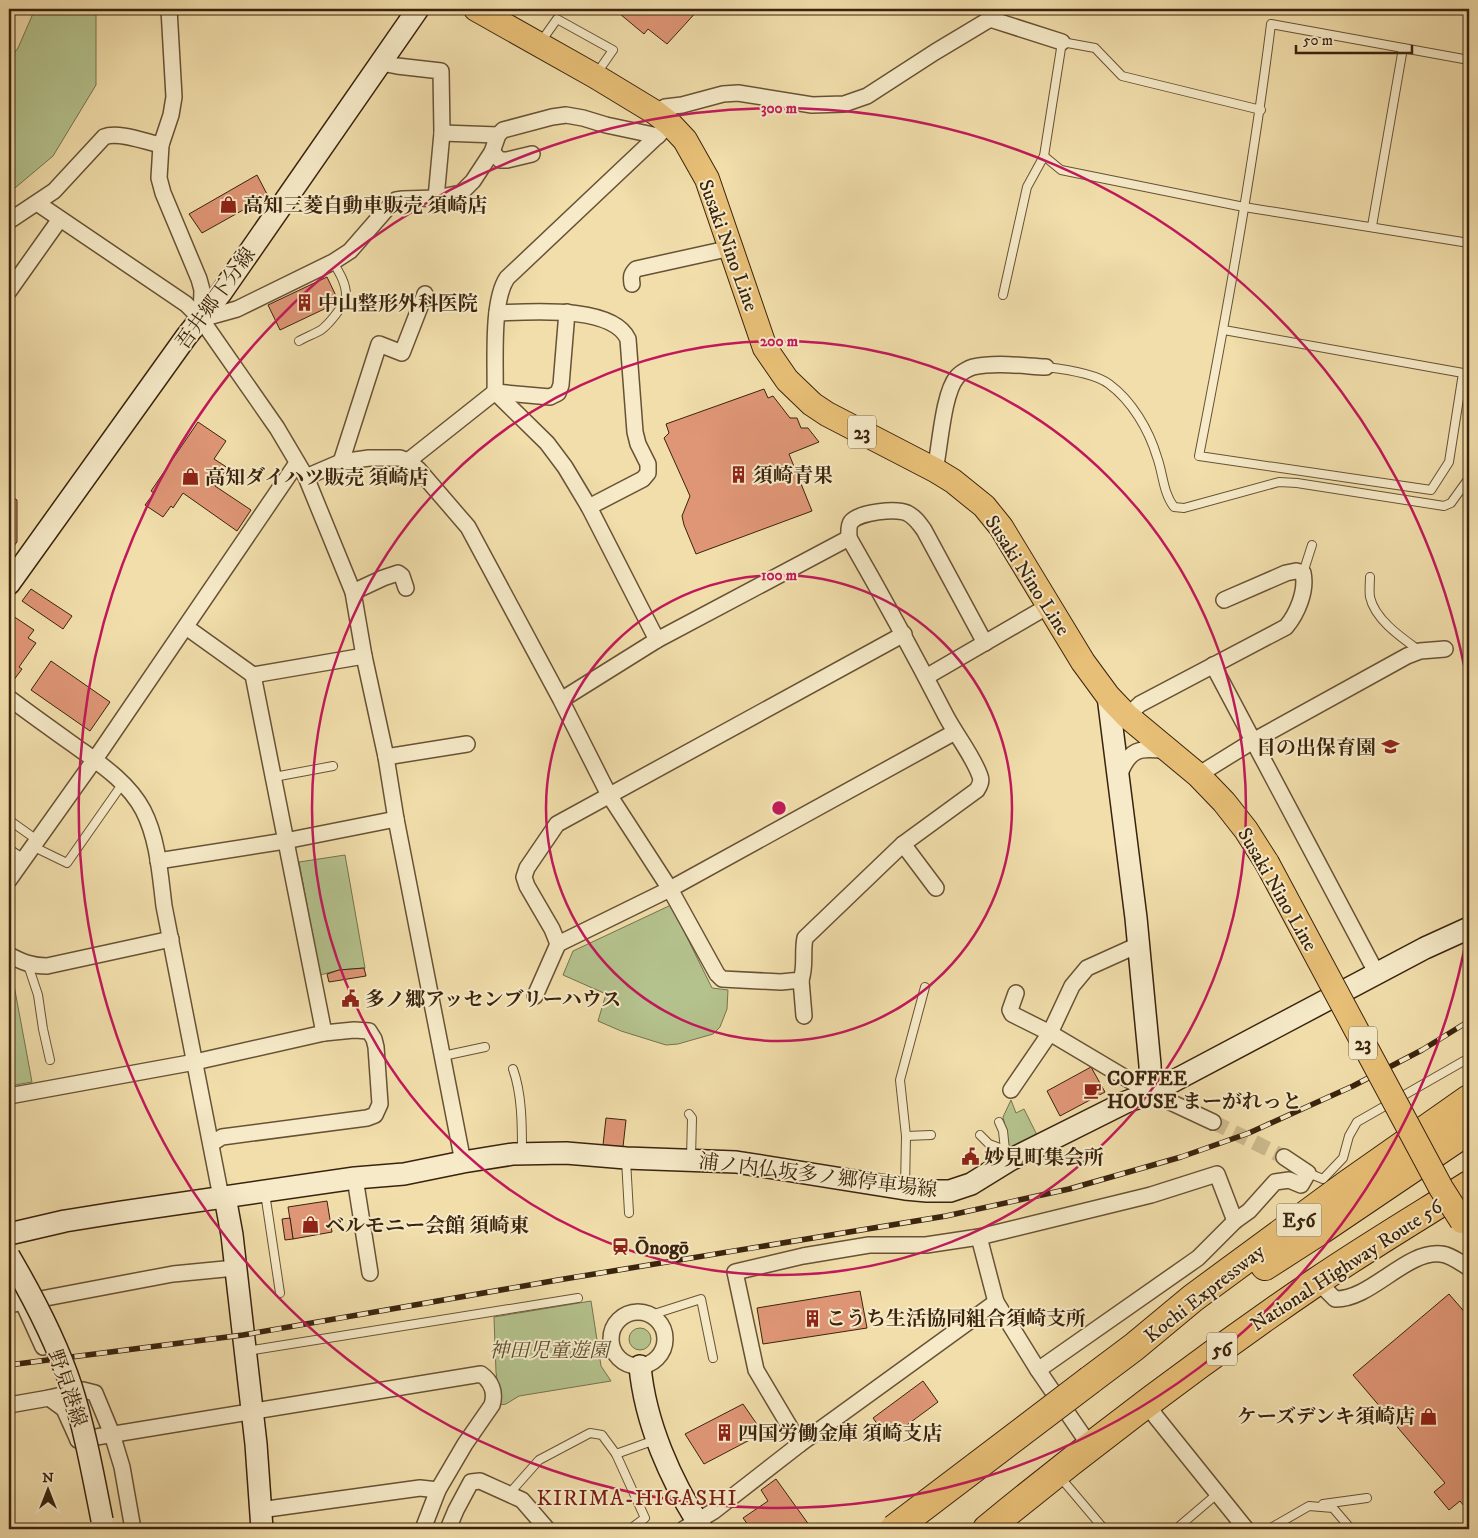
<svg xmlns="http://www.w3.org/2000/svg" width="1478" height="1538" viewBox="0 0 1478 1538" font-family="'IM FELL DW Pica','Noto Serif JP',serif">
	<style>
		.green { fill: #b4c28d; stroke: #77724e }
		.building { fill: #df9676; stroke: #3a230e }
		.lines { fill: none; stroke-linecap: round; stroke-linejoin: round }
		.street-tunnel { stroke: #ccb98c; stroke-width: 15; stroke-dasharray: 15 8; stroke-linecap: butt }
		.lane-casing { stroke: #685235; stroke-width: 10 }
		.street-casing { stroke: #685235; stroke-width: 18 }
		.secondary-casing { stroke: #3a230e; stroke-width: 24 }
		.primary-casing { stroke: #3a230e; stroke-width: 26 }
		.highway-casing { stroke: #3a230e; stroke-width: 30 }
		.lane { stroke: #f6eac8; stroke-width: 8 }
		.street { stroke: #f6eac8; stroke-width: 15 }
		.secondary { stroke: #f6eac8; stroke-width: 21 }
		.primary { stroke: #e8bf76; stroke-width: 24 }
		.highway { stroke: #e8bf76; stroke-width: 28 }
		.rail-casing { stroke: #3a230e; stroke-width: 5.5 }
		.rail { stroke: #f6eac8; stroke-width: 4; stroke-dasharray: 11; stroke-linecap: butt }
		.secondary-bridge-casing { stroke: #3a230e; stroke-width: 24; stroke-linecap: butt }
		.primary-bridge-casing { stroke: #3a230e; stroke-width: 26; stroke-linecap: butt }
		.highway-bridge-casing { stroke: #3a230e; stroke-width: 30; stroke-linecap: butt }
		.secondary-bridge { stroke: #f6eac8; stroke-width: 21 }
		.primary-bridge { stroke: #e8bf76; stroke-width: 24 }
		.highway-bridge { stroke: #e8bf76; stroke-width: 28 }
		.ring { fill: none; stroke: #c2185b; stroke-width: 2.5 }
		.labels { text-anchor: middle; stroke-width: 4; stroke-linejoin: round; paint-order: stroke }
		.shield { fill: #f6eac8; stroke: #725f46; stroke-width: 1 }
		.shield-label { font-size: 19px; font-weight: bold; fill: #3a230e }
		.poi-label { font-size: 20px; font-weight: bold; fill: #3a230e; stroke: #f6eac8; text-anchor: start }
		.street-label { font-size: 20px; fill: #3a230e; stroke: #f6eac8 }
		.park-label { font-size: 20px; font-style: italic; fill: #584b2e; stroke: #f6eac8 }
		.quarter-label { font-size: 22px; letter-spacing: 1px; fill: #7a1f14; stroke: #f6eac8 }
		.centre { fill: #c2185b; stroke: #f6eac8; stroke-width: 2.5 }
		.ring-label { font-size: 15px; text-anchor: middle; font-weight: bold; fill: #c2185b; stroke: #f6eac8; stroke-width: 4; stroke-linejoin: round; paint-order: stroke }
	</style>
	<rect width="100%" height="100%" fill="#f1deab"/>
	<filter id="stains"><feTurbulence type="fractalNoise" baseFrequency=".004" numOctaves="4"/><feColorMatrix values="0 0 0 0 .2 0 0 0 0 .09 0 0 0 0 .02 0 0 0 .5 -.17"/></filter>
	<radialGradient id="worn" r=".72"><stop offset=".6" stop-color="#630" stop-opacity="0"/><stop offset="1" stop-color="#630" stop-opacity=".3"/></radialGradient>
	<g class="green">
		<polygon points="35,9 96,9 96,85 53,156 9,193 9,60 18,48"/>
		<polygon points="345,855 365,968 339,970 320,975 299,862"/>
		<polygon points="671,905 712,988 728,990 727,1009 720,1027 713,1034 678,1044 666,1045 621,1031 598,1021 606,994 563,975 573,951"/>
		<polygon points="9,968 11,969 32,1082 9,1086"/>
		<polygon points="1011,1100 1016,1113 1024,1109 1037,1135 1008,1149 1007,1134 1003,1117"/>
		<polygon points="591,1301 601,1366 611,1381 519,1396 506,1404 500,1405 496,1372 494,1317"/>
		<circle cx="640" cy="1339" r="11"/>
	</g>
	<g class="building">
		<polygon points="614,9 699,9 667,44 648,29 644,34"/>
		<polygon points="257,175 268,196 202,233 189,214"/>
		<polygon points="327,277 339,302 280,330 268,305"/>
		<polygon points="764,389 768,398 773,396 790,418 797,418 801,428 808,428 819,442 789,454 812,511 696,554 684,525 682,516 690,496 664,438 669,433 666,424"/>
		<polygon points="198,422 226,441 214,459 228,468 215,486 251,510 237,531 183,493 173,508 171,506 163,517 145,505 154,493 151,491"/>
		<polygon points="14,498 17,500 17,542 13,547 9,545 9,504"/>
		<polygon points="31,589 72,616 63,629 22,601"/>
		<polygon points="13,616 34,630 28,638 36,643 19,667 22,669 13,681 9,678 9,621"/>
		<polygon points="51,661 110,702 90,731 31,690"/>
		<polygon points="364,968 366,976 329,982 327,974 339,970"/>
		<polygon points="1091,1067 1105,1092 1060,1116 1047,1091"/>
		<polygon points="606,1118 626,1120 623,1147 603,1145"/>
		<polygon points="327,1201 332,1232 293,1239 288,1207"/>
		<polygon points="290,1218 293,1239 285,1240 282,1219"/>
		<polygon points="860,1291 867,1328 763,1344 757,1308"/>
		<polygon points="1449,1294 1468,1316 1469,1315 1469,1512 1460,1501 1449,1510 1434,1492 1445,1483 1353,1375"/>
		<polygon points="923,1381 938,1402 888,1439 873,1418"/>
		<polygon points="743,1404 763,1433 704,1464 685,1434"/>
		<polygon points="776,1479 812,1529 751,1529 743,1518 768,1501 761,1490"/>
	</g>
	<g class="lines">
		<polyline class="street-tunnel" points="1213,1122 1284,1157"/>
		<defs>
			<g id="lane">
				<polyline points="540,43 557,19 613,50 597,73"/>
				<polyline points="1044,156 1061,170 1244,207 1469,243"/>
				<polyline points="1372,226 1403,48"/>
				<polyline points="1003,295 1027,187 1044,156 1062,42 1095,48 1122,76 1261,110"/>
				<path d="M1224 330 1463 373 1449 462 1431 490 1199 456C1227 313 1253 169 1271 24L1469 60"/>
				<path d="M299 341C306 337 314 334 321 330 328 325 346 304 346 295 346 283 339 272 333 262"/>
				<path d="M1046 367C1063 369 1096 374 1109 384 1132 401 1149 430 1157 457 1163 473 1163 493 1174 507L1184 508 1279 482 1297 483 1444 506 1451 503 1469 478"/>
				<polyline points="1303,573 1312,545"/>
				<path d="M1370 577C1370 583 1369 590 1370 597 1375 620 1402 638 1420 651"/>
				<polyline points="274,777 333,766"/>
				<polyline points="9,820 37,840"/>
				<polyline points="32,846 67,863 123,783"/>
				<polyline points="9,849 24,859"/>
				<polyline points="28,965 38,995 43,1029 50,1060"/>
				<polyline points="443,1056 485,1047"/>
				<path d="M513 1069C522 1094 522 1125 522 1152"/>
				<polyline points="689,1114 692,1118 691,1158"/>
				<polyline points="999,1122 1003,1131 1005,1150"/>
				<polyline points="980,1135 989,1144 1005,1150 1009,1159"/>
				<polyline points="906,1136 931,1135"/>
				<polyline points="626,1160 629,1213"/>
				<polyline points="1308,1173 1323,1179 1343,1158 1349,1136 1357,1122 1469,1058"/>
				<polyline points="905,1187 906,1136 900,1080 925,987"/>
				<polyline points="265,1193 280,1293"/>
				<polyline points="651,1315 701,1299 713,1358"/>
				<polyline points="247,1351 578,1298"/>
				<polyline points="616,1454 645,1518 630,1529"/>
				<polyline points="1060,1477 1104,1529"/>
				<polyline points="508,1495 539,1460 590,1433 602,1435 616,1454 655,1440"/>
				<polyline points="1323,1504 1367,1498"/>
				<polyline points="1176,1529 1217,1494"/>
				<polyline points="1269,1529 1309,1506 1333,1508 1351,1529"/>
			</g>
			<g id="street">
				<polyline points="169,9 174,97 171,115 161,145 159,178 163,193 199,279 202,290 201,319"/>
				<polyline points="381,63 397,66 441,71 442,133 436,198"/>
				<polyline points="656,113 665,107 682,105 723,94 738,93 812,105 844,104 867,96 935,52 990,19 1062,42"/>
				<polyline points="442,133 498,135"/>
				<polyline points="492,152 500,160 507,160 532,154"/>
				<polyline points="37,203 186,304 201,319 277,428 306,477 353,592 364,656"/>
				<path d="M9 221 54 191 104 137C118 131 146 142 161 145"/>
				<path d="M632 284C631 277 631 274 636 269L731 248"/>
				<polyline points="9,291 60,219"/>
				<path d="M497 313C531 312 612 305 628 339L635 432 638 444 648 464V473L643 479 589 507"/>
				<polyline points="201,319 237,309 333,262 350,251 384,212 396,200 403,199 436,198 461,193 473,181 492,152 498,135 503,130 552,117 566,115 583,118 606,125 658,136"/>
				<polyline points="408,461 495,392 550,397 558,393 561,385 567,312"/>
				<polyline points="341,462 379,344 402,353 425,294"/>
				<path d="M935 470C940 447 943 393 957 377 960 373 969 368 973 367 996 362 1023 366 1046 367"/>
				<path d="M306 477 341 462 369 458H400L408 461 418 469 468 527 561 700 609 795 670 889 717 974 722 979 781 982 801 980C806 966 802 952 805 938L903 844 977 790C980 785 982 781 980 776 973 756 956 735 946 716 915 656 883 597 849 538L657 640 561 700"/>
				<path d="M849 538C849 533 848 526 851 522 859 512 896 508 907 513 915 517 919 523 924 530L985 643"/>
				<polyline points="353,592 383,578 398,573 402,576 406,588"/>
				<path d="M657 640 589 507 565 467 547 443 495 392C496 363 491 302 507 278L670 124"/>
				<polyline points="1213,665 1377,974"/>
				<polyline points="253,675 364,656 386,757 396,819 463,1162"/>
				<polyline points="926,677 1050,605"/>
				<path d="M9 698C29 713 50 728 71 743 97 762 127 780 143 810 158 839 160 874 164 906L221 1197"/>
				<path d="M1127 716 1140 704 1286 627C1297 614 1307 591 1303 573L1296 571 1286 573 1224 600"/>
				<polyline points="386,757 467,744"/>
				<polyline points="1198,775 1253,741 1407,656 1420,651 1445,649"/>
				<path d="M1119 776C1129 749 1139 747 1166 751"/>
				<polyline points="903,844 936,888"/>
				<polyline points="158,861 285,841 396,819"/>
				<polyline points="9,880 100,752 297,463"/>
				<polyline points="558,944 670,889 955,732"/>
				<polyline points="1138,945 1087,968 1072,986 1050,1033 1151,1093 1213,1122"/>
				<path d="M9 955C22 962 32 966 47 966L171 939"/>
				<polyline points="801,980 804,1016"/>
				<polyline points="535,996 558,944 552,929 527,886 524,877 527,868 557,824 904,634"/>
				<polyline points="1011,1090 1050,1033 1012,1014 1010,1010 1016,993"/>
				<polyline points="9,1096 195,1062 324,1033 253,675 186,627"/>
				<polyline points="211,1144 222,1137 367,1118 375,1115 380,1104 376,1047 374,1039 369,1031 354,1030 324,1033"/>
				<polyline points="355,1178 370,1273"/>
				<polyline points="979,1237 996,1302 1038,1370 1090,1446"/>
				<path d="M1317 1281 1335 1299C1371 1300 1406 1250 1441 1254 1451 1255 1461 1263 1469 1268"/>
				<polyline points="19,1294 43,1347"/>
				<polyline points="9,1305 173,1274 235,1268"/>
				<circle cx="638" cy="1339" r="27"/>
				<polyline points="1038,1370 1198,1258 1235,1221 1249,1211 1275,1182 1289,1180 1301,1185 1308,1173 1284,1157"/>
				<polyline points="1148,1403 1156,1417 1246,1529"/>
				<polyline points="9,1405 49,1398"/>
				<path d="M78 1440 481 1374C491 1381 496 1392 492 1405L465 1444 438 1490 423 1529"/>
				<polyline points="78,1440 64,1409 49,1398 83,1390 95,1393 112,1434 122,1467 133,1529"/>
				<polyline points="800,1444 756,1370 735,1272 803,1256 869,1245 926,1245 979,1237 1151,1195 1217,1174 1235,1221"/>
				<polyline points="260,1510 420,1488 438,1490"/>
				<polyline points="448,1529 456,1510 471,1482 480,1481 522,1500 547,1529"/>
				<polyline points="684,1529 714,1511 800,1444 996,1302"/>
			</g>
			<g id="secondary">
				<polyline points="9,584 186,337 221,293 418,9"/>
				<polyline points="1108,696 1136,918 1150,1065 1151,1093"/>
				<polyline points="225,1197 232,1235 256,1444 262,1529"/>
				<polyline points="9,1234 65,1221 121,1212 355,1178 404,1174 463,1162 513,1154 566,1153 626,1158 736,1162 905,1189 927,1191 950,1191 971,1184 1010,1160 1126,1102 1151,1093 1425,948 1469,928"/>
				<path d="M640 1366C645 1423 671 1481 702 1529"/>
			</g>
			<polyline id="primary" points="476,9 595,76 656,113 670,124 685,140 707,179 765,348 787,380 812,404 827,414 935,470 953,481 984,506 1001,527 1083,662 1108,696 1127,716 1198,775 1224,802 1246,830 1267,863"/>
			<g id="highway">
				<polyline points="1265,1266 1321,1230 1469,1130"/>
				<polyline points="1090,1380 1134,1347 1193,1298 1345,1186 1469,1099"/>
				<path d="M987 1529C1093 1442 1203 1359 1316 1282 1366 1248 1418 1217 1469 1185"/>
			</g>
		</defs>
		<use href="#lane" class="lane-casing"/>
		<use href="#street" class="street-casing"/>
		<use href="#secondary" class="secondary-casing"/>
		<use href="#primary" class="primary-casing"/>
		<use href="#highway" class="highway-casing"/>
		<use href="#lane" class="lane"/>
		<use href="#street" class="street"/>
		<use href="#secondary" class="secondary"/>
		<use href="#primary" class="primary"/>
		<use href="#highway" class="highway"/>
		<defs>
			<polyline id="rail" points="9,1365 243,1335 558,1280 946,1216 1069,1189 1181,1157 1249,1133 1353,1086 1422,1050 1469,1021"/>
		</defs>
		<use href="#rail" class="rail-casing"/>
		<use href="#rail" class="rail"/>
		<defs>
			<path id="secondary-bridge" d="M9 1256C33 1297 56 1341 71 1386 85 1430 93 1475 102 1520"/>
			<polyline id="primary-bridge" points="1267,863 1441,1188 1462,1221"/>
			<polyline id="highway-bridge" points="894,1529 1090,1380"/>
		</defs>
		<use href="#secondary-bridge" class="secondary-bridge-casing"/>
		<use href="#primary-bridge" class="primary-bridge-casing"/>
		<use href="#highway-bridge" class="highway-bridge-casing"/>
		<use href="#secondary-bridge" class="secondary-bridge"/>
		<use href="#primary-bridge" class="primary-bridge"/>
		<use href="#highway-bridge" class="highway-bridge"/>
	</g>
	<g class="ring">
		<circle cx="779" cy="808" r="233"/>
		<circle cx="779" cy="808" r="467"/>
		<path d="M1468 930A700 700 0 1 1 1468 686"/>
	</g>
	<defs>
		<symbol id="shop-bare" viewBox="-9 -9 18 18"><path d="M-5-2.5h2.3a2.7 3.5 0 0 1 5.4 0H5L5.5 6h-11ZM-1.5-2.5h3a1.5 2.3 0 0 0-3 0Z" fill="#8f2418" stroke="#f6eac8" stroke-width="2.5" paint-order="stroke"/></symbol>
		<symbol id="building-bare" viewBox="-9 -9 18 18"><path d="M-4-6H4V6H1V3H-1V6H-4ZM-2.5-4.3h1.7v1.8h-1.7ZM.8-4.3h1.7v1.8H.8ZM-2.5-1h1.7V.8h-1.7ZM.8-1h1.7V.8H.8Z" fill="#8f2418" stroke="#f6eac8" stroke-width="2.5" paint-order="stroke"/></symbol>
		<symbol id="school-bare" viewBox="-9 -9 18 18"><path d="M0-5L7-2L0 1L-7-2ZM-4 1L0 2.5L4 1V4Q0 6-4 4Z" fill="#8f2418" stroke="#f6eac8" stroke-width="2.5" paint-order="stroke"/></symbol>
		<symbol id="civic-bare" viewBox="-9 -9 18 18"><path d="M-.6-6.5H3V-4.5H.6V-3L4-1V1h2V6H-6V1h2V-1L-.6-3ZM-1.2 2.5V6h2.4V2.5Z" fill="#8f2418" stroke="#f6eac8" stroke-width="2.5" paint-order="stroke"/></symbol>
		<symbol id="cafe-bare" viewBox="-9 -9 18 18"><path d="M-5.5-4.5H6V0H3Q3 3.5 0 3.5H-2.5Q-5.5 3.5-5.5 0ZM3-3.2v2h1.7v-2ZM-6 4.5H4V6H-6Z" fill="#8f2418" stroke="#f6eac8" stroke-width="2.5" paint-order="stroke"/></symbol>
		<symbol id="station-bare" viewBox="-9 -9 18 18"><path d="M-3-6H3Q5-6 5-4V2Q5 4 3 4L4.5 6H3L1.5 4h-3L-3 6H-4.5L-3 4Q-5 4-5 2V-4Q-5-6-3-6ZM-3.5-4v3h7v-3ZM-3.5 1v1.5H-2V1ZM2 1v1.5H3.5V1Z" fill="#8f2418" stroke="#f6eac8" stroke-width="2.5" paint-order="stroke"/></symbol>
	</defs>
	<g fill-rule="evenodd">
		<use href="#shop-bare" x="216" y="192" width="25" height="25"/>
		<use href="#building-bare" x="292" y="290" width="25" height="25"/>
		<use href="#building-bare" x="726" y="462" width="25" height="25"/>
		<use href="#shop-bare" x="178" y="464" width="25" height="25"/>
		<use href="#school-bare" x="1378" y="734" width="25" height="25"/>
		<use href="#civic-bare" x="338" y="986" width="25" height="25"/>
		<use href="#cafe-bare" x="1080" y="1078" width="25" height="25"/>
		<use href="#civic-bare" x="958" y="1144" width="25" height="25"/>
		<use href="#shop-bare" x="298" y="1212" width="25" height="25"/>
		<use href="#station-bare" x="608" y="1234" width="25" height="25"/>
		<use href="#building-bare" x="800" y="1306" width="25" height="25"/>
		<use href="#shop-bare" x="1416" y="1404" width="25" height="25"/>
		<use href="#building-bare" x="712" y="1420" width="25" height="25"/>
	</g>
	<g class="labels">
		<g class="shield">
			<rect x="848" y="415.5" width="28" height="33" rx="4"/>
			<rect x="1349" y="1026.5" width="28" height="33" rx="4"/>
			<rect x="1276.5" y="1203.5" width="45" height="33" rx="4"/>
			<rect x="1207" y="1332.5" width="30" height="33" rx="4"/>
		</g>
		<g class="shield-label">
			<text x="862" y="439">23</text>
			<text x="1363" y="1050">23</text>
			<text x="1299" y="1227">E56</text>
			<text x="1222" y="1356">56</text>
		</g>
		<g class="poi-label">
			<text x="243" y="212">高知三菱自動車販売 須崎店</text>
			<text x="318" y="310">中山整形外科医院</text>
			<text x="753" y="482">須崎青果</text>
			<text x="205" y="484">高知ダイハツ販売 須崎店</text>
			<text x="1376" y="754" text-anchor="end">日の出保育園</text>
			<text x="365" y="1006">多ノ郷アッセンブリーハウス</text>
			<text x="1107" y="1085">COFFEE<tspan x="1107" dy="23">HOUSE まーがれっと</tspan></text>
			<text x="984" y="1164">妙見町集会所</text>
			<text x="325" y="1232">ベルモニー会館 須崎東</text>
			<text x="635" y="1254">Ōnogō</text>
			<text x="826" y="1325">こうち生活協同組合須崎支所</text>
			<text x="1415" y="1423" text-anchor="end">ケーズデンキ須崎店</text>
			<text x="738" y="1440">四国労働金庫 須崎支店</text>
		</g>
		<g class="street-label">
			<text transform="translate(729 245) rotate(70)" y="7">Susaki Nino Line</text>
			<text transform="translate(215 298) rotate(-54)" y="7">吾井郷下分線</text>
			<text transform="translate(1028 575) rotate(57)" y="7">Susaki Nino Line</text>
			<text transform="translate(1278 889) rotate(60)" y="7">Susaki Nino Line</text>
			<text transform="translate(818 1175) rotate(7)" y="7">浦ノ内仏坂多ノ郷停車場線</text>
			<text transform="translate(1346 1265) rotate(-33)" y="7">National Highway Route 56</text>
			<text transform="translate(1204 1293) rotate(-38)" y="7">Kochi Expressway</text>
			<text transform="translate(68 1388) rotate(71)" y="7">野見港線</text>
		</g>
		<g class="park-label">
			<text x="549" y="1357">神田児童遊園</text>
		</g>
		<g class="quarter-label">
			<text x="637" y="1505">KIRIMA-HIGASHI</text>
		</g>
	</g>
	<circle cx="779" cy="808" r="8" class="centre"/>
	<g class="ring-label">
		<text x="779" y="113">300 m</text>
		<text x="779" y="346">200 m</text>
		<text x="779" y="580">100 m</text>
	</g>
	<rect width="1478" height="1538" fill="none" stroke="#f1deab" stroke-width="30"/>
	<rect x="10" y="10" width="1458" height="1518" fill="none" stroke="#3a230e" stroke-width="2.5"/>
	<rect x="15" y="15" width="1448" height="1508" fill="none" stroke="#3a230e"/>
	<g transform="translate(48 1490)" stroke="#f6eac8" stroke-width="4" paint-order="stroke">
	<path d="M0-4L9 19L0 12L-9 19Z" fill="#3a230e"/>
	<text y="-8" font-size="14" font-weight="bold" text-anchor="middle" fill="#3a230e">N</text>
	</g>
	<path d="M1296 45v8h116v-8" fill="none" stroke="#3a230e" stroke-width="2.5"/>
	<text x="1303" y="45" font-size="15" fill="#3a230e" stroke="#f6eac8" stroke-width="4" paint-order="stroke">50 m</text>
	<rect width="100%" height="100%" filter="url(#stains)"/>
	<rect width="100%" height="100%" fill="url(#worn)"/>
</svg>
